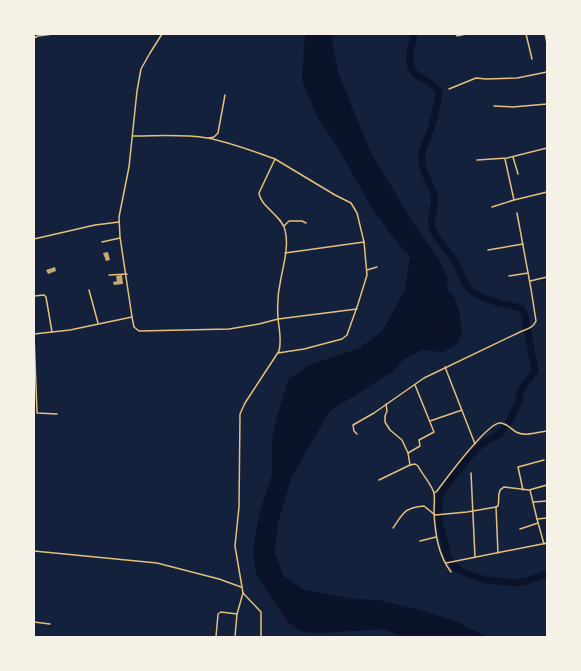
<svg xmlns="http://www.w3.org/2000/svg" width="581" height="671" viewBox="0 0 581 671" font-family="Cabin,sans-serif">
	<style>
		.water { fill: #0b132b }
		.lines { fill: none; stroke-linecap: round; stroke-linejoin: round }
		.river { stroke: #0b132b; stroke-width: 7 }
		.building { fill: #c6a872 }
		.minor { stroke: #e5c07b; stroke-width: 1.5 }
	</style>
	<rect width="100%" height="100%" fill="#14213d"/>
	<polygon class="water" points="305,34 333,34 332,42 338,72 370,151 414,224 440,261 448,279 447,289 454,296 459,312 462,333 457,344 443,352 421,350 404,359 392,372 330,411 292,476 278,523 275,552 283,576 305,590 353,599 379,600 420,610 456,621 487,637 404,637 383,629 323,633 302,632 289,623 256,575 253,548 260,511 272,475 272,441 276,420 288,380 309,365 360,348 382,331 405,290 410,257 392,236 370,205 338,148 316,115 302,80"/>
	<g class="lines">
		<path class="river" d="M414 34C412 47 404 66 417 75 427 82 431 81 439 92 437 106 434 121 429 134 427 141 423 147 422 154 420 170 430 181 434 195 437 206 429 215 432 227 435 239 446 248 453 258 459 266 461 276 466 285 478 301 503 303 521 308L524 312 535 371 521 390 518 403 510 420 501 433 482 444 468 458 444 489 439 499V520L448 557 456 568 469 575 487 580 515 583 526 581 547 574"/>
	</g>
	<g class="building">
		<polygon points="108,252 110,260 106,261 103,253"/>
		<polygon points="55,267 56,271 48,274 46,270"/>
		<polygon points="122,275 123,284 114,285 113,282 117,281 116,276"/>
	</g>
	<g class="lines">
		<g class="minor">
			<polyline points="457,34 457,36 466,34"/>
			<polyline points="526,34 532,59"/>
			<polyline points="545,34 547,43"/>
			<polyline points="34,38 38,36 53,34"/>
			<polyline points="449,89 476,78 486,79 517,78 547,72"/>
			<polyline points="494,106 513,107 547,104"/>
			<path d="M133 136C158 136 182 134 207 138 230 142 252 151 275 159L259 193C260 206 282 216 285 230 289 245 284 263 281 278 278 291 277 305 278 318 279 329 282 340 279 351L245 403 240 414 239 507 235 546 243 593 261 612V637"/>
			<polyline points="209,138 214,137 218,133 225,95"/>
			<polyline points="513,157 518,174"/>
			<polyline points="275,159 335,195 351,203 357,213 364,242 367,275 358,304 347,335 342,339 304,349 278,353"/>
			<polyline points="505,159 514,200"/>
			<polyline points="477,160 507,158 547,148"/>
			<polyline points="492,207 514,200 547,192"/>
			<polyline points="284,226 289,221 302,221 306,223"/>
			<polyline points="34,239 95,225 119,222"/>
			<polyline points="102,242 120,238"/>
			<polyline points="488,250 523,244"/>
			<polyline points="285,253 364,242"/>
			<polyline points="367,270 377,267"/>
			<polyline points="109,275 127,274"/>
			<polyline points="509,276 528,273"/>
			<polyline points="530,281 547,277"/>
			<polyline points="89,290 98,323"/>
			<polyline points="34,296 44,295 46,297 52,332"/>
			<polyline points="132,317 120,237 119,217 129,167 137,91 141,69 150,53 162,34"/>
			<polyline points="34,334 70,330 132,317 134,327 139,331 229,329 259,324 278,319 357,309"/>
			<polyline points="34,334 37,413 57,414"/>
			<polyline points="445,367 475,444"/>
			<polyline points="386,404 387,411 385,416 385,422 390,430 402,440 408,453"/>
			<polyline points="430,421 462,410"/>
			<path d="M357 434 354 431 353 425 374 413 424 378 520 332C527 329 533 328 536 321L531 289 517 213"/>
			<polyline points="410,465 408,453 420,446 419,440 434,432 415,385"/>
			<polyline points="471,473 475,557"/>
			<path d="M379 480 410 465 415 464 418 466C422 474 432 485 434 493 435 499 434 506 434 512 435 533 438 555 451 572"/>
			<polyline points="523,490 518,467 544,460"/>
			<polyline points="530,490 537,519 544,544"/>
			<path d="M434 493 437 491C446 479 487 423 500 423 506 423 512 429 516 432 525 437 538 432 547 431"/>
			<polyline points="533,502 547,501"/>
			<polyline points="496,507 498,553"/>
			<polyline points="537,519 547,518"/>
			<path d="M393 528C404 512 404 508 424 506L435 515 467 512 496 507 498 506C500 499 496 491 504 487L529 490 547 485"/>
			<polyline points="520,529 538,523"/>
			<polyline points="420,541 436,537"/>
			<polyline points="34,551 157,563 219,579 241,587"/>
			<polyline points="446,563 547,543"/>
			<polyline points="34,622 50,624"/>
			<polyline points="216,637 218,614 221,612 237,614"/>
			<polyline points="235,637 237,614 243,593"/>
		</g>
	</g>
	<rect width="581" height="671" fill="none" stroke="#f6f1e7" stroke-width="70"/>
</svg>
